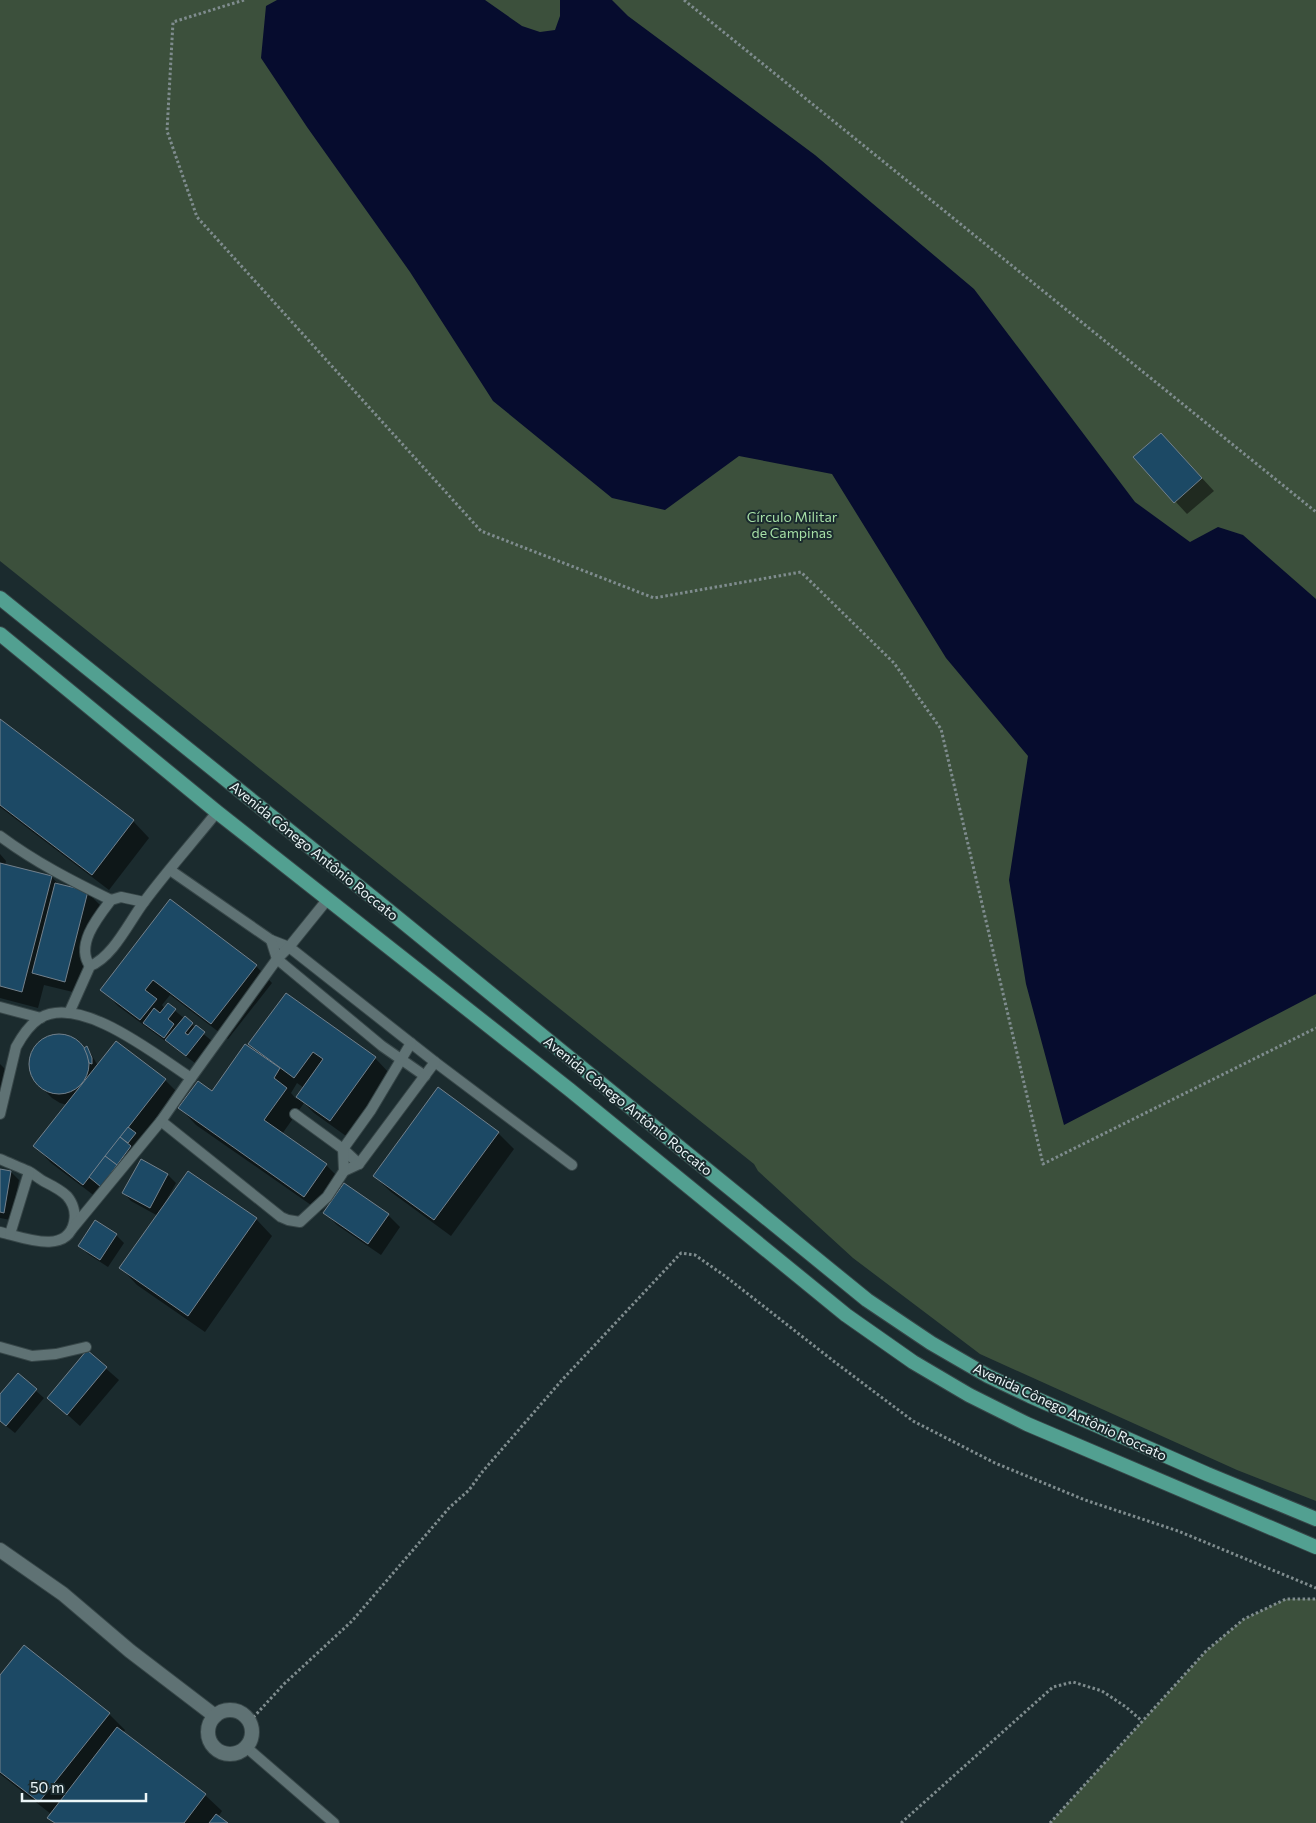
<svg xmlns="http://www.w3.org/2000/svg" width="1316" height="1823" viewBox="0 0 1316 1823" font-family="Commissioner,sans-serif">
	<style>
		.green { fill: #3c503c }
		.water { fill: #060c2e }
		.shadow { fill: #0007; fill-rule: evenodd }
		.building { fill: #1c4965; stroke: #73818c }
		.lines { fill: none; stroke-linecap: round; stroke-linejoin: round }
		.service-casing { stroke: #374648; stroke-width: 12 }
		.minor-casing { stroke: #374648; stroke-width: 16 }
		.primary-casing { stroke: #374648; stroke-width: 16 }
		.path { stroke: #7f8c8e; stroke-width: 3; stroke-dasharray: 2.5 2.5; stroke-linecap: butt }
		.service { stroke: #5f7274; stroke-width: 10 }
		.minor { stroke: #5f7274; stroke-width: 14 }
		.primary { stroke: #52a091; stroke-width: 14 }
		.labels { text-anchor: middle; stroke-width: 4; stroke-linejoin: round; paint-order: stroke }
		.park-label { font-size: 14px; fill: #a6dfa6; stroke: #1b2b2e }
		.street-label { font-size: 14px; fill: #ecf6f8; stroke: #1b2b2e }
	</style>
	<rect width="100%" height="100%" fill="#1b2b2e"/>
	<g class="green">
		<polygon points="0,0 1316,0 1316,1501 1237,1470 980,1354 853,1258 758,1171 754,1164 0,561"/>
		<polygon points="1286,1599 1316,1599 1316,1823 1050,1823 1206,1651 1244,1619"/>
	</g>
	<polygon class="water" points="277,0 485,0 522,26 540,32 555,30 560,16 560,0 612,0 628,16 815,155 974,289 1135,502 1190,542 1218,527 1243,535 1316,599 1316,994 1064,1125 1026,984 1009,880 1028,756 946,658 832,474 739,456 665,510 612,498 493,401 410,272 307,127 261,58 266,6"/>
	<g class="shadow">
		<polygon points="1173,447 1214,491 1187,514 1135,458"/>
		<polygon points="0,720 133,821 149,838 109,890 0,807"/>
		<polygon points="0,854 6,861 5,865 52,877 59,885 88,893 100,905 77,993 44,985 38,1008 0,998"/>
		<polygon points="171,901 256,966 272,983 228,1039 170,995 162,1005 165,1009 168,1005 212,1041 195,1063 118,1006 102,989"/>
		<polygon points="58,1036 67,1037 75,1041 84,1049 87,1047 98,1066 165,1080 181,1096 109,1193 106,1191 100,1200 51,1163 35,1146 67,1105 60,1103 52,1098 39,1085 33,1077 30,1068 31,1058 35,1049 41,1042 49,1037"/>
		<path d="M250 1044 375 1058 391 1075 346 1136 314 1113 304 1103 282 1134 326 1165 343 1182 321 1212 196 1125 180 1108 212 1093 257 1054 258 1053ZM297 1083 304 1088 296 1099 291 1093Z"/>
		<polygon points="0,1064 11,1075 0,1118"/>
		<polygon points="498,1133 514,1149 451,1236 391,1192 374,1176"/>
		<polygon points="142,1160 168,1175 176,1183 164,1204 166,1205 256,1219 272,1236 205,1332 137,1285 121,1268 158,1216 131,1201 124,1193"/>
		<polygon points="0,1170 11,1172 19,1180 11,1220 0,1218"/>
		<polygon points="345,1185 388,1215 400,1227 381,1255 337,1225 325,1213"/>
		<polygon points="116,1235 124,1243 108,1267 88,1254 80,1246"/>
		<polygon points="87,1352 119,1380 80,1426 49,1398"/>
		<polygon points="18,1375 44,1398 15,1433 0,1421 0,1396"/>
		<polygon points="0,1677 109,1714 125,1730 123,1733 205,1795 222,1811 218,1817 226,1823 55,1823 49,1817 51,1814 0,1774"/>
	</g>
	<g class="building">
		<polygon points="1161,433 1202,478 1174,503 1133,457"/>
		<polygon points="0,719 134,820 92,875 0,805"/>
		<polygon points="0,863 52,876 22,992 0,986"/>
		<polygon points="55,883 88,891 65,982 32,973"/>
		<polygon points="170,899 257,965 211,1024 153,980 145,990 157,999 140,1020 100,990"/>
		<polygon points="286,993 376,1057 330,1121 296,1097 323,1059 313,1052 294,1078 248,1044"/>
		<polygon points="168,1003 176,1009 168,1019 174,1024 164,1038 143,1023 154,1008 160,1013"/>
		<polygon points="185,1016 193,1023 185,1033 188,1035 196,1025 205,1032 186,1056 165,1040"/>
		<circle cx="59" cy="1064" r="30"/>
		<polygon points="116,1041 166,1079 83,1185 33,1146"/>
		<polygon points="245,1044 280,1068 274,1078 287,1088 264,1120 327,1164 304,1197 178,1108 198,1081 212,1091"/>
		<polygon points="87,1046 92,1058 92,1064 89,1063 87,1055 84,1048"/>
		<polygon points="438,1087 499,1132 434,1220 373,1176"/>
		<polygon points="128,1127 136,1133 128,1143 120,1137"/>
		<polygon points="120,1137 131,1146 117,1165 105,1156"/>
		<polygon points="105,1156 117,1165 101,1187 89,1177"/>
		<polygon points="141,1159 168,1174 150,1208 122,1193"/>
		<polygon points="0,1169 11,1171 4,1213 0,1212"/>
		<polygon points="188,1171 257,1218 188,1316 119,1268"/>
		<polygon points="344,1183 389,1214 368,1244 323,1213"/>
		<polygon points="95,1220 117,1234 100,1260 78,1246"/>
		<polygon points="87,1350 107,1367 67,1415 47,1398"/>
		<polygon points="18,1373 37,1389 6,1426 0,1421 0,1394"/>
		<polygon points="24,1645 110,1713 39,1802 0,1772 0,1675"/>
		<polygon points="117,1727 206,1794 184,1823 55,1823 47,1818"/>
		<polygon points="216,1814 228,1823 209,1823"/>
	</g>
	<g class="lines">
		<defs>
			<g id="service">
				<path d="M0 836C35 862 72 881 111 900"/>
				<polyline points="170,870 271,940 289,947 435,1062 572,1165"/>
				<polyline points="271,940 277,959 382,1046 425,1076"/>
				<path d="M90 966C75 945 98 917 111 900L121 897 144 902"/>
				<polyline points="0,1007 41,1018"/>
				<path d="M69 1013 90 966C113 957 129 922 144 902 167 871 193 842 217 812"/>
				<path d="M0 1114 16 1047C22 1036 29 1025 40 1018 81 994 157 1056 191 1078"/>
				<polyline points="295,1114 343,1149 359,1164"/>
				<polyline points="161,1121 281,1217 288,1220 300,1222 327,1197 344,1171 359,1164 435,1062"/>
				<path d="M0 1159C9 1163 19 1167 28 1171 34 1174 39 1179 45 1182 53 1186 61 1190 67 1196 73 1203 76 1213 74 1222 67 1256 22 1237 0 1232"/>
				<polyline points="344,1171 343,1149 371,1110 411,1043"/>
				<polyline points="72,1229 161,1121 191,1078 277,959 289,947 327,900"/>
				<polyline points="10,1234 29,1172"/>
				<polyline points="0,1347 32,1356 56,1354 86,1347"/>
				<polyline points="246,1747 334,1823"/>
			</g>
			<g id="minor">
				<polyline points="0,1550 63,1594 130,1651 215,1716"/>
				<circle cx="230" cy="1732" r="22"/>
			</g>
			<g id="primary">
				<polyline points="0,598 377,901 867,1300 931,1343 988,1376 1030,1396 1207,1474 1316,1519"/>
				<polyline points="0,634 217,812 570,1090 846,1315 913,1362 969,1395 1027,1424 1316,1547"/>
			</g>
		</defs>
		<use href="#service" class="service-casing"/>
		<use href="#minor" class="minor-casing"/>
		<use href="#primary" class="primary-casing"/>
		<g class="path">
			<polyline points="244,0 173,22 167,131 197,217 481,531 654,598 801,572 894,663 941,729 1043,1164 1316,1028"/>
			<polyline points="684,0 1316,512"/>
			<polyline points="250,1721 284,1684 352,1621 449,1508 469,1490 483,1471 562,1380 681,1253 695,1255 725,1276 836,1363 913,1421 995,1463 1085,1500 1178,1531 1316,1588"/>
			<polyline points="901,1823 1053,1687 1073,1682 1102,1691 1126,1707 1142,1721"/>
			<polyline points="1050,1823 1206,1651 1244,1619 1286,1599 1316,1599"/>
		</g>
		<use href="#service" class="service"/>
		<use href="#minor" class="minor"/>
		<use href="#primary" class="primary"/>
	</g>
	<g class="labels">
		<g class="park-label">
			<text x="792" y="522">Círculo Militar<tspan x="792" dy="16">de Campinas</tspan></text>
		</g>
		<g class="street-label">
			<text transform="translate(314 851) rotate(39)" y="5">Avenida Cônego Antônio Roccato</text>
			<text transform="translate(628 1106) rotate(39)" y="5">Avenida Cônego Antônio Roccato</text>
			<text transform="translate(1070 1412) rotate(25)" y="5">Avenida Cônego Antônio Roccato</text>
		</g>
	</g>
	<path d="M22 1793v8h124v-8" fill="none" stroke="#ecf6f8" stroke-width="2.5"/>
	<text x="30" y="1793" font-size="15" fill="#ecf6f8" stroke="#1b2b2e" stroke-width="4" paint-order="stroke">50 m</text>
</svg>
